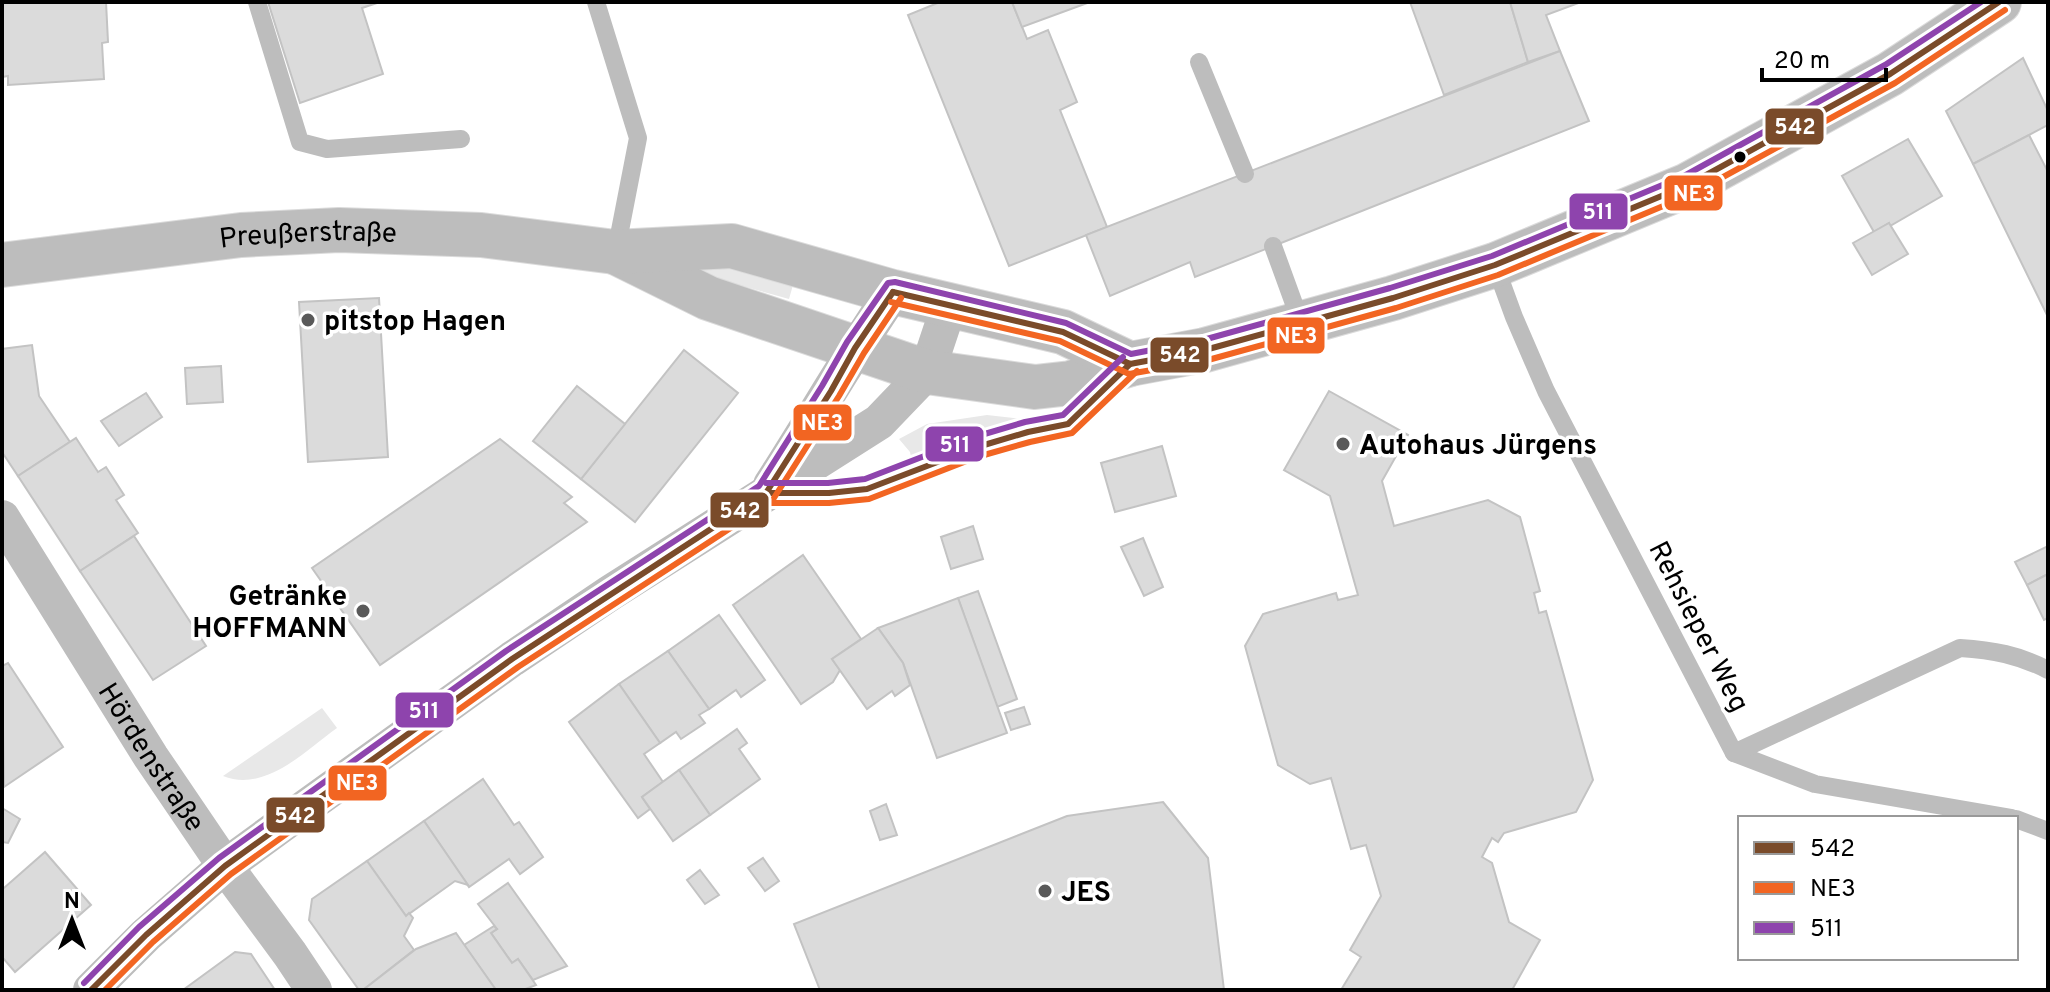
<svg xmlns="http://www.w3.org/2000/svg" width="2050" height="992" viewBox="0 0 2050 992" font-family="Overpass,sans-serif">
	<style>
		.green { fill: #e8e8e8 }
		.building { fill: #dbdbdb; stroke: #c3c3c3; stroke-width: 2 }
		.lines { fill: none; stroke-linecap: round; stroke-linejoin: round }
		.primary-casing { stroke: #dbdbdb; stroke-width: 46 }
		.lane { stroke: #bdbdbd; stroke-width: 18 }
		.street { stroke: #bdbdbd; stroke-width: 36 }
		.primary { stroke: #bdbdbd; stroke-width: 44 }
		.bus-1-casing { stroke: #fff; stroke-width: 12 }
		.bus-2-casing { stroke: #fff; stroke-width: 12 }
		.bus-3-casing { stroke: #fff; stroke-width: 12 }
		.bus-1 { stroke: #7a4b2a; stroke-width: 6 }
		.bus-2 { stroke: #f26522; stroke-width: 6 }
		.bus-3 { stroke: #8e44ad; stroke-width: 6 }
		.bus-dot { fill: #000; stroke: #fff; stroke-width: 3 }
		.poi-dot { fill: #595959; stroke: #fff; stroke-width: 3 }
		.labels { text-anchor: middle; stroke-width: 7; stroke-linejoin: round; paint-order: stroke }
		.street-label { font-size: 28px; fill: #000; stroke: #fff }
		.poi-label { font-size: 28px; font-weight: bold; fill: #000; stroke: #fff; text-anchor: start }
		.line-badge { stroke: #fff; stroke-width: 3 }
		.badge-label { font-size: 22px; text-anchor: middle; font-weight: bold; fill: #fff }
	</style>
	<rect width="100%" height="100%" fill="#fff"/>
	<g class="green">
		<polygon points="711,261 793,285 789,299 704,275 701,270"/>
		<polygon points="987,415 1023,419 1024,422 912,461 910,452 899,439 927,424"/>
		<path d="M322 708 337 728C305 751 265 793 223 776Z"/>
	</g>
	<g class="building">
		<polygon points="3,2 106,2 108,42 102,43 104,79 8,85 8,76 2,77"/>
		<polygon points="268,2 380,2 362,8 383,74 300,103"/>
		<polygon points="940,2 1012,2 1027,39 1048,30 1077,102 1060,110 1107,227 1009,266 908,15"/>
		<polygon points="1012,2 1090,2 1022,27"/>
		<polygon points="1410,2 1510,2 1528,62 1444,95"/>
		<polygon points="1510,2 1581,2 1546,15 1560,51 1528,62"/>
		<polygon points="1560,51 1589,121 1195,277 1190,262 1110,296 1086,235"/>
		<polygon points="2023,58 2048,111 2048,125 1973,164 1946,111"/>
		<polygon points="2029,135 2048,172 2048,317 1973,164"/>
		<polygon points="1908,139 1942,196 1890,226 1889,223 1874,232 1842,176"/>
		<polygon points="1889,223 1908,254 1872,275 1853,243"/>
		<polygon points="379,298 388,457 308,462 299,302"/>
		<polygon points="32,345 39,396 70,442 18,476 2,452 2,349"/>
		<polygon points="684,350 738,393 635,522 581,479"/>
		<polygon points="221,366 223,402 187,404 185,368"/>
		<polygon points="577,386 625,424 581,479 533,441"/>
		<polygon points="1329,391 1408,435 1382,481 1394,526 1488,500 1520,517 1540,591 1534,593 1539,613 1546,611 1593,780 1576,812 1504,833 1498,842 1492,838 1482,857 1492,863 1509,922 1540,940 1512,990 1341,990 1361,957 1350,950 1381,896 1366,845 1351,849 1331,778 1310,784 1278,765 1245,646 1263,614 1336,593 1338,600 1358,595 1330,496 1284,470"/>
		<polygon points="146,393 162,417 119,446 101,421"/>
		<polygon points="76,438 98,472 106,467 124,495 116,500 138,533 80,571 18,476"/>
		<polygon points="500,439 572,497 564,503 587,522 380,665 312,568"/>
		<polygon points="1162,446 1176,496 1115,512 1101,463"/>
		<polygon points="973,526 983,559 951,569 941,537"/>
		<polygon points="134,536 206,646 153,680 80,571"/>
		<polygon points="1143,538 1163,587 1144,596 1121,547"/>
		<polygon points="2048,546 2048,574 2027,585 2015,562"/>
		<polygon points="803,555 861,639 832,659 840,670 833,682 801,704 733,605"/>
		<polygon points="2048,574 2048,618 2044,620 2027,585"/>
		<polygon points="978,591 1017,699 997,707 958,598"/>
		<polygon points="958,598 1007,733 937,758 903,663 878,628"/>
		<polygon points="719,615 765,680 741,697 736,690 709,709 668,651"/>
		<polygon points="878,628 903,663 910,685 895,696 892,691 867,709 832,659"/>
		<polygon points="668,651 709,709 699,715 705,723 681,739 676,732 660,743 619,684"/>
		<polygon points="8,663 63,747 4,787 2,666"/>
		<polygon points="619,684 660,743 644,754 663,782 642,797 650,809 638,818 569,722"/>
		<polygon points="1024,707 1030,724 1011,730 1005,713"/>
		<polygon points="737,729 747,743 739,749 760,779 710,815 679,770"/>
		<polygon points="679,770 710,815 673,841 642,797"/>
		<polygon points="483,779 514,825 519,822 543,857 520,874 509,859 469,887 424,821"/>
		<polygon points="1163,802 1208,858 1224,990 820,990 794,924 1067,816"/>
		<polygon points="886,804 897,835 880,840 870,811"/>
		<polygon points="2,808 20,819 8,843 2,842"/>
		<polygon points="424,821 468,885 455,881 406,916 367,861"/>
		<polygon points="45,852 91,905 15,972 2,957 2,886 4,888"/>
		<polygon points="763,858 779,881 765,891 748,868"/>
		<polygon points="367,861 406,916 409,913 413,918 404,936 414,950 363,990 359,990 309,920 312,899"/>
		<polygon points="700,870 719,895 705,904 687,880"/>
		<polygon points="508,883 567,966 533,980 518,959 512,963 491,933 497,929 478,904"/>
		<polygon points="494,926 497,929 491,933 512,963 518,959 536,985 523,990 496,990 464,945"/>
		<polygon points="456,933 496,990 363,990 416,949"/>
		<polygon points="235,952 251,954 275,990 183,990"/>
	</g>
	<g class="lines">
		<defs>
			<g id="primary">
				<polyline points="615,252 708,298 927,372 1035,387 1071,383 1130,364 1205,350 1393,298 1495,265 1688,185 1890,74 1999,2"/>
				<path id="s2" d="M2 265 241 235 339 230 481 235 615 252 732 246 893 292 1063 332 1130 364"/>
			</g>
		</defs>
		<use href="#primary" class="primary-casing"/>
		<g class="lane">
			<polyline points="257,2 300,142 327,149 461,139"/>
			<polyline points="596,2 638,138 616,251"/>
			<polyline points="1199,62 1245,174"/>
			<polyline points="1273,246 1301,323"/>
			<polyline points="1495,265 1514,317 1546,391 1734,753 1815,784 2012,818"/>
			<polyline points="777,493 829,493 867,489 974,448 1028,432 1068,424 1112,382"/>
			<path d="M1734 753 1960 648C1993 650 2019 655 2048 670"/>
			<polyline points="2016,819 2048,831"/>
		</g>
		<g class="street">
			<path d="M771 485C812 421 850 355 893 292"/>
			<path id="s1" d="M2 518 151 757 225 866 290 954 314 990"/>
			<polyline points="91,990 146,935 225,866 306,807 512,659 610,593 879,422 927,372 949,306"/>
		</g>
		<use href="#primary" class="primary"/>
		<defs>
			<g id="bus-1">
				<polyline points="893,292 1063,332 1130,364 1205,350 1393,298 1495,265 1688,185 1890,74 1999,2"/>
				<polyline points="766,493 829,493 867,489 974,448 1028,432 1068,424 1130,364"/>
				<polyline points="91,990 146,935 225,866 512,659 766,493 831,391 855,348 893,292"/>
			</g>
			<g id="bus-2">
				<polyline points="891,302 1060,341 1129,374 1208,360 1396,308 1498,275 1692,194 1895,83 2005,10"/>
				<polyline points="766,503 829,503 869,499 977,457 1030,442 1072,433 1137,371"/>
				<polyline points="105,990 153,942 231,874 518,667 772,501 839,396 864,353 901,298"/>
			</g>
			<g id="bus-3">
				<polyline points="766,483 828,483 865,479 971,438 1025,422 1063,415 1123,357"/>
				<polyline points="84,983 139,927 219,858 506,651 759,486 822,386 847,342 888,283 895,282 1066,323 1131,354 1203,340 1390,288 1492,256 1684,176 1885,65 1981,2"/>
			</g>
		</defs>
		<use href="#bus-1" class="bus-1-casing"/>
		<use href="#bus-2" class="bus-2-casing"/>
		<use href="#bus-3" class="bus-3-casing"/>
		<use href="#bus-1" class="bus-1"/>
		<use href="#bus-2" class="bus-2"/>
		<use href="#bus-3" class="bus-3"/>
	</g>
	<circle class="bus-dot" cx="1740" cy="157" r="7"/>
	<g class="poi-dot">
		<circle cx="308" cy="320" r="8"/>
		<circle cx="1343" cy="444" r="8"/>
		<circle cx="363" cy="611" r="8"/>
		<circle cx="1045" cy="891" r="8"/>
	</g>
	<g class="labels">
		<g class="street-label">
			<text dy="10" stroke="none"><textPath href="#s2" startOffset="308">Preußerstraße</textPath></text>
			<text transform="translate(1700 626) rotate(63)" y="10">Rehsieper Weg</text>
			<text dy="10" stroke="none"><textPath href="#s1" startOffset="282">Hördenstraße</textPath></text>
		</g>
		<g class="poi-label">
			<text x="324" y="330">pitstop Hagen</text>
			<text x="1359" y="454">Autohaus Jürgens</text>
			<text x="347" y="605" text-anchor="end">Getränke<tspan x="347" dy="32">HOFFMANN</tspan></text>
			<text x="1061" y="901">JES</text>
		</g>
	</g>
	<g class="line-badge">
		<rect x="1764" y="107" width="61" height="39" rx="8" fill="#7a4b2a"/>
		<rect x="1663" y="174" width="61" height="38" rx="8" fill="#f26522"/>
		<rect x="1568" y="192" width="61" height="39" rx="8" fill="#8e44ad"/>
		<rect x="1266" y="316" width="60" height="39" rx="8" fill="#f26522"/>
		<rect x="1149" y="336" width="61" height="38" rx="8" fill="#7a4b2a"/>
		<rect x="792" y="403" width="61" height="39" rx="8" fill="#f26522"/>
		<rect x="924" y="425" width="61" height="38" rx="8" fill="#8e44ad"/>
		<rect x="709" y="491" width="61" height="38" rx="8" fill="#7a4b2a"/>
		<rect x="394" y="691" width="61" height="38" rx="8" fill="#8e44ad"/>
		<rect x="327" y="764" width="61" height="38" rx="8" fill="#f26522"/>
		<rect x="265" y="796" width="61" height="38" rx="8" fill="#7a4b2a"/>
	</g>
	<g class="badge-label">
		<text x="1795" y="134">542</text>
		<text x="1694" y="201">NE3</text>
		<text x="1598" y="219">511</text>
		<text x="1296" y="343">NE3</text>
		<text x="1180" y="362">542</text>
		<text x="822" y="430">NE3</text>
		<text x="955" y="452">511</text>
		<text x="740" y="518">542</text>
		<text x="424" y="718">511</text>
		<text x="357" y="790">NE3</text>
		<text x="295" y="823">542</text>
	</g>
	<rect width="2050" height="992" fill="none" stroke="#000000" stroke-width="8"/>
	<rect x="1738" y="816" width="280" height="144" fill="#ffffff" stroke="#999999" stroke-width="2"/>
	<rect x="1754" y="842" width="40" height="12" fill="#7a4b2a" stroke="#999999" stroke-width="2"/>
	<text x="1810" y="856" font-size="24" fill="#000000">542</text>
	<rect x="1754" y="882" width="40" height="12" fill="#f26522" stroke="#999999" stroke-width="2"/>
	<text x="1810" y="896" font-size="24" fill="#000000">NE3</text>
	<rect x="1754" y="922" width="40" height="12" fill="#8e44ad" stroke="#999999" stroke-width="2"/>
	<text x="1810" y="936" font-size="24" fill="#000000">511</text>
	<g transform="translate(72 920)" stroke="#ffffff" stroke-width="6" paint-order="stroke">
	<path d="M0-6L14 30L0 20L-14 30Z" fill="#000000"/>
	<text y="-12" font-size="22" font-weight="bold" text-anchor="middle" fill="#000000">N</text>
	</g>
	<path d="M1762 68v12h124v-12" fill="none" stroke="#000000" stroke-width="4"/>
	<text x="1774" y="68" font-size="24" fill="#000000" stroke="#ffffff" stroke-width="6" paint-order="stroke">20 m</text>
</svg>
